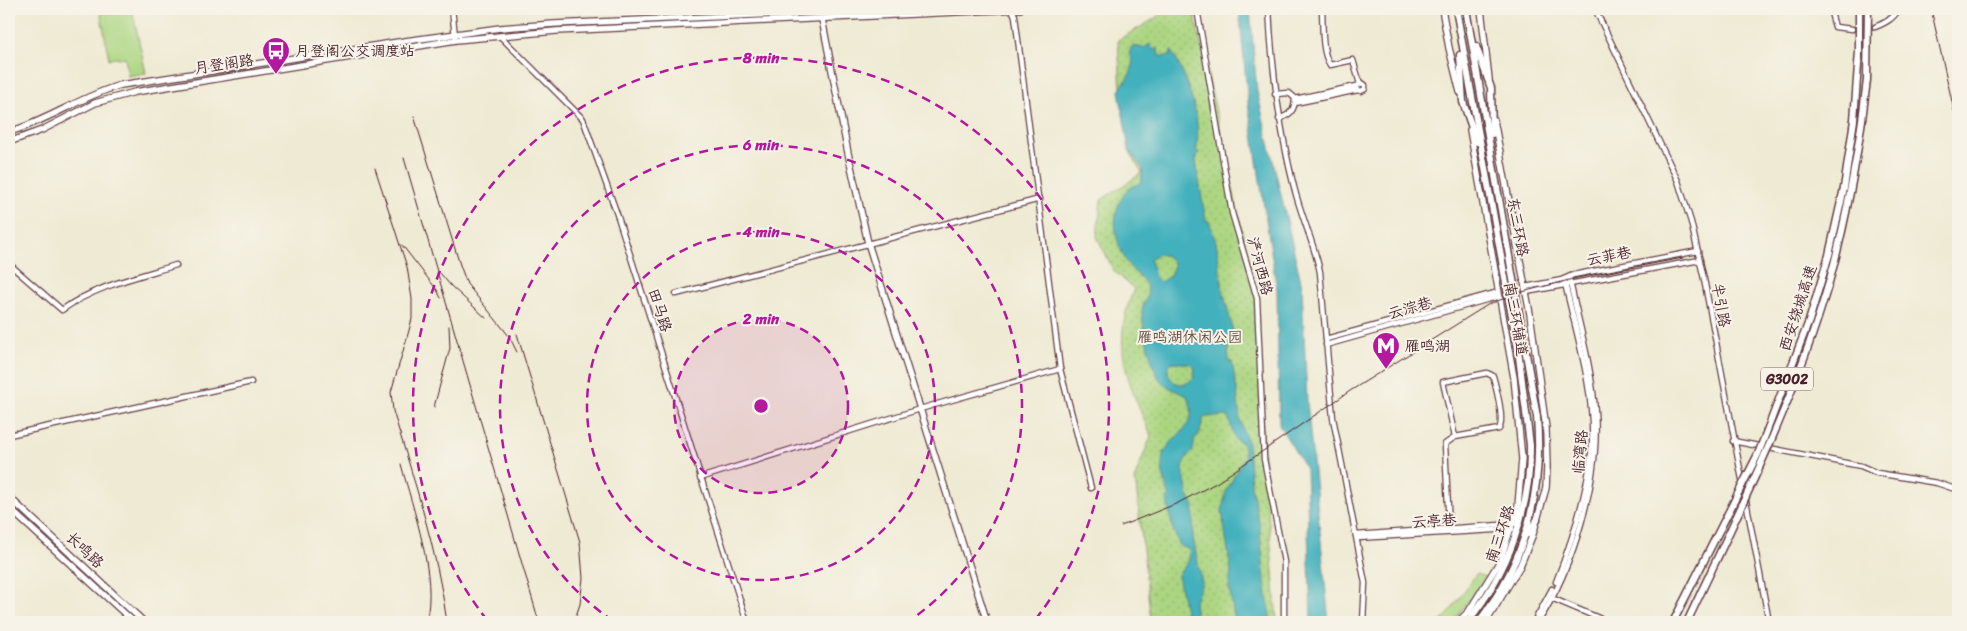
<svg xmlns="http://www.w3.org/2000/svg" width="1967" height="631" viewBox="0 0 1967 631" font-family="Sriracha,'LXGW WenKai TC',sans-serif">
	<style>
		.grass { fill: #abd580; stroke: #7a7a56 }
		.park { fill: url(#park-dots); stroke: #7a7a56 }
		.water { fill: #42b1bd; stroke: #466874; fill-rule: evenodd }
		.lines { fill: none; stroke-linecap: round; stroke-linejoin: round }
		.minor-tunnel { stroke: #cec1b1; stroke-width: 4.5; stroke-dasharray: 4.5 2; stroke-linecap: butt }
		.minor-casing { stroke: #633d44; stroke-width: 7 }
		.major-casing { stroke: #633d44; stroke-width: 8 }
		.highway-casing { stroke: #633d44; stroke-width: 9 }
		.minor { stroke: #fff; stroke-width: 4.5 }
		.major { stroke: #fff; stroke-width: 5.5 }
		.highway { stroke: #fff; stroke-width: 6 }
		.rail { stroke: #4a1f2b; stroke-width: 1 }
		.highway-bridge-casing { stroke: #633d44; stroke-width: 9; stroke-linecap: butt }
		.highway-bridge { stroke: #fff; stroke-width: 6 }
		.ring { fill: none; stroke: #b5179e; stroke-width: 2.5; stroke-dasharray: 9 6 }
		.labels { text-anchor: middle; stroke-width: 4; stroke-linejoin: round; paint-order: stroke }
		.shield { fill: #f7f3e8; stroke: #7e5f64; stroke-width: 1 }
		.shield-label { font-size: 14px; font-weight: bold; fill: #4a1f2b }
		.poi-label { font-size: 15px; fill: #4a1f2b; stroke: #f7f3e8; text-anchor: start }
		.street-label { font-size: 15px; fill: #4a1f2b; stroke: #f7f3e8 }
		.park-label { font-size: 15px; fill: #624c40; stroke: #f7f3e8 }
		.centre { fill: #b5179e; stroke: #f7f3e8; stroke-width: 2.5 }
		.ring-label { font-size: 15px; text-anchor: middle; font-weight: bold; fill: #b5179e; stroke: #f7f3e8; stroke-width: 4; stroke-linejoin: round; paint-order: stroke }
	</style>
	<defs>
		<pattern id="park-dots" width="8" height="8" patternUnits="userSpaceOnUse" patternTransform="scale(1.25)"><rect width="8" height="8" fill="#abd580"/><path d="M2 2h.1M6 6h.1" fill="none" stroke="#95b66f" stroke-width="1.8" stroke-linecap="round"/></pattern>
	</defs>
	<rect width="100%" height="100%" fill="#f7f3e8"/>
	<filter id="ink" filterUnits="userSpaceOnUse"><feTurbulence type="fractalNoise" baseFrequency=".02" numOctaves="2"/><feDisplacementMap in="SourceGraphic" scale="10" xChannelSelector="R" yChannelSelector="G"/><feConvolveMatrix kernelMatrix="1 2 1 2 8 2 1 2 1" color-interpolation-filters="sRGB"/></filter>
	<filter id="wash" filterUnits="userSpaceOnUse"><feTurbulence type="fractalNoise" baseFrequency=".0096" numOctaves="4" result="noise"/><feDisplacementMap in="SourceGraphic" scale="20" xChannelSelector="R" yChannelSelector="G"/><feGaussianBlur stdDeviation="1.12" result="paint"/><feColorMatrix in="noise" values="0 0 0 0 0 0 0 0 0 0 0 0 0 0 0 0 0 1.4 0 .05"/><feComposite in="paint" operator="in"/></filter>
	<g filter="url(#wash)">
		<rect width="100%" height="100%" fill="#efead3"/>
		<g class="grass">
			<polygon points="100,9 132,9 146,73 128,76 125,57 109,59"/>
			<polygon points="1476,574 1486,577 1453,622 1440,622 1449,613"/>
		</g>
		<path class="park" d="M1167 9H1180L1195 16 1256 295 1264 459 1277 622H1151L1135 477 1151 436C1129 384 1109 346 1134 289L1114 271 1097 237 1101 200 1142 173 1130 152 1121 92 1118 40C1134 30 1152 22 1167 9Z"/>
		<g class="water">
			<polygon points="1239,9 1250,9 1257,91 1302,286 1307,401 1329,622 1311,622 1306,469 1279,425 1277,290 1248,103"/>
			<path d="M1150 44 1152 49H1158L1159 56H1170L1171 51H1172C1187 79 1203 120 1196 151L1199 152 1196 159 1197 169 1206 221H1209L1216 242 1223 291 1233 331 1228 348 1229 362H1232L1237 391 1240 420 1248 444 1251 485 1259 522 1265 581 1271 622H1235L1229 587 1231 571 1222 511 1226 491 1245 456 1243 444 1235 439 1228 416 1204 417 1199 435 1195 437 1193 451 1186 458 1183 468 1188 496 1194 506 1193 538 1202 583 1194 604 1197 622H1187L1178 575C1183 567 1194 559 1188 549L1180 546 1172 527 1167 499 1170 496C1165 487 1159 462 1164 453 1174 432 1202 427 1187 396 1179 392 1167 388 1161 381 1152 372 1142 324 1142 311 1143 303 1149 297 1147 289 1146 279 1136 275 1131 268 1115 247 1107 211 1128 190 1132 186 1137 185 1141 182L1143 169 1129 150 1119 91C1126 79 1139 67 1129 54L1132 46 1144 48ZM1158 254 1168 256 1174 265 1170 276 1160 282 1155 277 1150 259ZM1172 362 1191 364 1195 368 1194 377C1188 384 1182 386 1174 382 1168 376 1165 368 1172 362Z"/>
		</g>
	</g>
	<g filter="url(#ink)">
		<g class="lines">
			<polyline class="minor-tunnel" points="1852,29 1875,27"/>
			<defs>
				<g id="minor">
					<polyline points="452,9 455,36"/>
					<polyline points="1012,9 1015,16 1060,369 1091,488"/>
					<polyline points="1197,9 1232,213 1257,298 1264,459 1284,562 1284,622"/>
					<path d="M1269 9C1272 69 1279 128 1294 187 1301 216 1314 243 1320 272L1333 418 1365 583 1363 622"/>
					<path d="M1322 9C1323 25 1321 52 1330 65L1353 60 1360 84"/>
					<polyline points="1595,9 1678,181 1691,222 1704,279 1769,622"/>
					<polyline points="1830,9 1835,27 1852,29"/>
					<path d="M1875 27C1885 23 1893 19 1899 9"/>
					<polyline points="500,36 583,119 618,217 747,622"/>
					<path d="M1275 94 1289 93 1295 98C1295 110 1290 115 1279 119"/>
					<polyline points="1295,99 1357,86 1362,83 1365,85 1365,89 1361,91 1358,90 1295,103"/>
					<path d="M9 264 62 310C95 286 137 277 176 265"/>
					<polyline points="1525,287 1562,280 1573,275 1698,251"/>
					<polyline points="1526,292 1700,260"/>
					<polyline points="676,294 1040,199"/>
					<polyline points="1326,339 1499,292"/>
					<polyline points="1326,345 1500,296"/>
					<polyline points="9,435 251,382"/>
					<polyline points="1733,441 1861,466 1877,473 1937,483 1958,490"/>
					<polyline points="700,478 920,409 1060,369"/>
					<path d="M1449 528 1445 444 1455 437 1443 382 1487 373 1493 376C1496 388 1505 419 1499 429L1455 437"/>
					<polyline points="1356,535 1514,524"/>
					<polyline points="1357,538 1512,529"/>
					<path d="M1556 582C1572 541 1589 490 1592 445 1595 390 1576 333 1564 279"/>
					<polyline points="1549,597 1608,622"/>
					<polyline points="1534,622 1552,589"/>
					<path d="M1538 622C1574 567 1600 477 1595 412 1592 367 1578 321 1569 277"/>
				</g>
				<g id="major">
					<polyline points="1442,9 1449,48 1460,92"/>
					<polyline points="1481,9 1489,79"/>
					<polyline points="822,19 848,153 868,243 987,622"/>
					<path d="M9 132C48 121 81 96 121 85L405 41 500 28 554 24 888 9"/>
					<polyline points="9,142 42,130 95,103 135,92 456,40 500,36 556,31 1020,9"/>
					<polyline points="9,497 144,622"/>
					<polyline points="9,508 134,622"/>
					<polyline points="1458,622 1469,611 1500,561 1518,506 1522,459 1514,378 1470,130"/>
					<polyline points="1486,622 1520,566 1533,534 1546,488 1547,468 1546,428 1530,314 1494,120"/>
				</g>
				<g id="highway">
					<path d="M1456 9 1518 349 1530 445C1531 509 1508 573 1467 622"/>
					<path d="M1466 9 1537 417C1542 481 1531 542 1496 597 1490 605 1485 615 1478 622"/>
					<polyline points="1476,46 1491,88 1492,134"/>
					<polyline points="1460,55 1463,102 1477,142"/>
					<polyline points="1854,120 1859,51 1859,9"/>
					<polyline points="1862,120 1867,80 1868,9"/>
					<polyline points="1515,520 1521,510"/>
					<polyline points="1528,534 1537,520"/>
				</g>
			</defs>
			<use href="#minor" class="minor-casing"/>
			<use href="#major" class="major-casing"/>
			<use href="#highway" class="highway-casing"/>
			<use href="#minor" class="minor"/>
			<use href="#major" class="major"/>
			<use href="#highway" class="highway"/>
			<g class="rail">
				<polyline points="1931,9 1958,128"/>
				<polyline points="414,116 460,265 467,284 509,336 517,352"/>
				<polyline points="404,158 539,622"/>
				<path d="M375 168 407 267 412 299V319L408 334 391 392 393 411C414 480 437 550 447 622"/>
				<polyline points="402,245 437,290 441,298"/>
				<polyline points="440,273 451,286 486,318"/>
				<polyline points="517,334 580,542 583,578 580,604 574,622"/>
				<polyline points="434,407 450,348 449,326"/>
				<path d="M401 464C413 510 438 576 426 622"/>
				<polyline points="1121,526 1178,503 1218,482 1350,391 1489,304 1522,292 1577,278 1683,258"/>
			</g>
			<defs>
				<g id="highway-bridge">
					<polyline points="1673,622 1758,454 1809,321 1829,255 1844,188 1854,120"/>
					<path d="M1687 622C1736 518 1789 412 1823 302 1842 243 1853 182 1862 120"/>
				</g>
			</defs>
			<use href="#highway-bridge" class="highway-bridge-casing"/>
			<use href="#highway-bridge" class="highway-bridge"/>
		</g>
	</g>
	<circle cx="761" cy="406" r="87" fill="#b5179e" fill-opacity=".12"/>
	<g class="ring">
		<circle cx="761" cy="406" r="87"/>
		<circle cx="761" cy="406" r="174"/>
		<path d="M613 621A261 261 0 1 1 909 621"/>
		<path d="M487 620A348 348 0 1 1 1035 620"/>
	</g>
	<defs>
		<symbol id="bus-pin" viewBox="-11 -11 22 30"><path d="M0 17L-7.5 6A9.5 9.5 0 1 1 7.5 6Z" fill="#b5179e" stroke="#f7f3e8"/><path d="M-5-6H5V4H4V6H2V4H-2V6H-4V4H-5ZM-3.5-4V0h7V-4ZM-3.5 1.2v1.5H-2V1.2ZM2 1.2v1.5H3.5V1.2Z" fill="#fff"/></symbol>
		<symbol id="metro-pin" viewBox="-11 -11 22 30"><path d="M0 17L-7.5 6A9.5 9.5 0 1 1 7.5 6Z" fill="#b5179e" stroke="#f7f3e8"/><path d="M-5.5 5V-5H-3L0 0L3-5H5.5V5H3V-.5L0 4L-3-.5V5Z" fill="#fff"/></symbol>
	</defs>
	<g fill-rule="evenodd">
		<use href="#bus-pin" x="260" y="35" width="32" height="43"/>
		<use href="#metro-pin" x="1370" y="330" width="32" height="43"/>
	</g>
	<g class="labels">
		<rect class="shield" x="1761" y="367.5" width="52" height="23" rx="4"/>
		<g class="shield-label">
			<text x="1787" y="384">G3002</text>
		</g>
		<g class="poi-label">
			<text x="295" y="56">月登阁公交调度站</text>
			<text x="1405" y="351">雁鸣湖</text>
		</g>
		<g class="street-label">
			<text transform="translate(224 64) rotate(-8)" y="5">月登阁路</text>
			<text transform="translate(1518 227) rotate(80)" y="5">东三环路</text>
			<text transform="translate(1609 256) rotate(-11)" y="5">云菲巷</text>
			<text transform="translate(1260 266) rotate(75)" y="5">浐河西路</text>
			<text transform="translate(1721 305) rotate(80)" y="5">半引路</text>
			<text transform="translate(1410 308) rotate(-16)" y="5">云淙巷</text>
			<text transform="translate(1798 308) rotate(-72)" y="5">西安绕城高速</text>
			<text transform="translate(660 310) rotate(72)" y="5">田马路</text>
			<text transform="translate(1516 319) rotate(80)" y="5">南三环辅道</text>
			<text transform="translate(1580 452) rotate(-85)" y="5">临湾路</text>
			<text transform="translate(1434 521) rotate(-4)" y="5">云亭巷</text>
			<text transform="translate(1500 534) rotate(-71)" y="5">南三环路</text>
			<text transform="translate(85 550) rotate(43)" y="5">长鸣路</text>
		</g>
		<g class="park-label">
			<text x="1190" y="342">雁鸣湖休闲公园</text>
		</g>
	</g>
	<circle cx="761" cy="406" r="8" class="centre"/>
	<g class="ring-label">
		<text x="761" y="63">8 min</text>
		<text x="761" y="150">6 min</text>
		<text x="761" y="237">4 min</text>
		<text x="761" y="324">2 min</text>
	</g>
	<rect width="1967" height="631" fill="none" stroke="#f7f3e8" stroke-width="30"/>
</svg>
